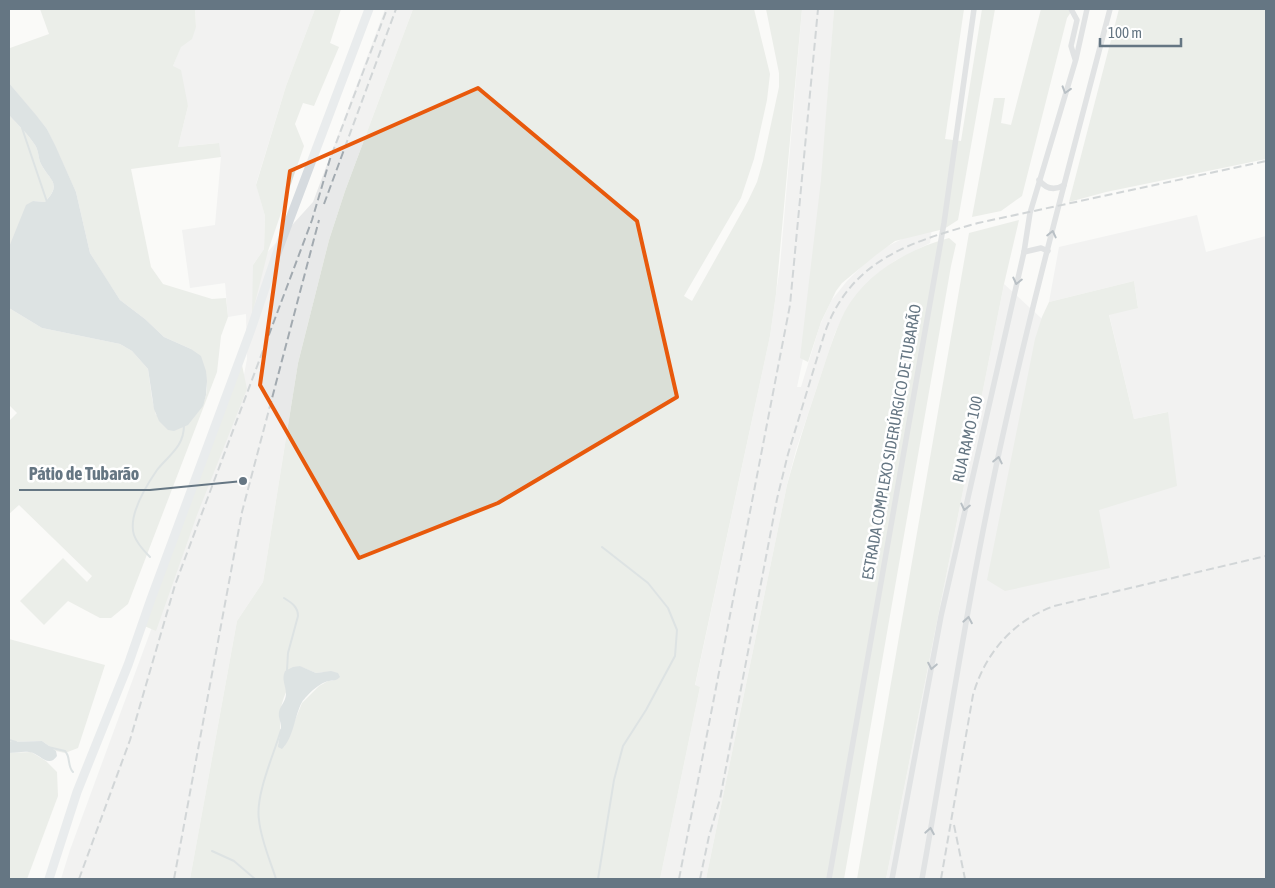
<svg xmlns="http://www.w3.org/2000/svg" width="1275" height="888" viewBox="0 0 1275 888" font-family="'Asap Condensed',sans-serif">
	<style>
		.built { fill: #e8e9e9 }
		.green { fill: #dadfd7; fill-rule: evenodd }
		.water { fill: #bbc7cb }
		.lines { fill: none; stroke-linecap: round; stroke-linejoin: round }
		.stream { stroke: #bbc7cb; stroke-width: 2 }
		.street { stroke: #c3c8cc; stroke-width: 5.5 }
		.secondary { stroke: #d6dbdf; stroke-width: 9 }
		.rail { stroke: #a2aab0; stroke-width: 2; stroke-dasharray: 8 4; stroke-linecap: butt }
		.oneway { stroke: #6a7a87 }
		.marked { fill: none; stroke: #e8590c; stroke-width: 4; stroke-linejoin: round }
		.labels { text-anchor: middle; stroke-width: 5; stroke-linejoin: round; paint-order: stroke }
		.street-label { font-size: 16px; fill: #657683; stroke: #fff }
		.leader { fill: none; stroke: #657683; stroke-width: 2 }
		.callout-dot { fill: #657683; stroke: #fff; stroke-width: 2 }
		.callout-label { font-size: 18px; text-anchor: middle; font-weight: bold; fill: #657683; stroke: #fff; stroke-width: 5; stroke-linejoin: round; paint-order: stroke }
	</style>
	<rect width="100%" height="100%" fill="#fafaf8"/>
	<g class="built">
		<polygon points="195,9 315,9 286,86 256,184 265,216 264,249 253,265 253,268 313,202 385,9 413,9 345,191 329,240 298,363 263,582 237,621 190,879 61,879 70,850 243,380 247,359 246,314 228,317 225,283 190,288 182,230 215,225 221,157 218,143 178,147 188,106 173,66 181,46 196,27"/>
		<polygon points="802,9 834,9 826,121 819,261 807,340 797,387 801,387 820,325 831,301 847,281 867,261 886,247 908,236 932,227 930,243 896,260 877,274 846,310 835,333 796,450 787,485 706,879 660,879 700,687 695,686 770,336 780,266"/>
		<polygon points="1197,215 1206,252 1266,236 1266,879 886,879 1004,284 1128,398 1133,421 1170,436 1167,412 1134,419 1109,314 1138,307 1134,281 1049,302 1059,247"/>
	</g>
	<g class="green">
		<path d="M40 9H195L196 27 192 39 181 47 173 66 181 70 188 106 178 147 219 143 221 157 131 169 151 267 163 284 212 299 226 298 228 317 221 336 217 372 128 604 111 618H100L68 601 44 625 20 601 63 558 87 582 92 576 19 505 9 514V421L17 413 9 405V308L42 328 120 344 132 351 148 369 152 398 156 415 197 413C216 387 204 374 191 349L164 337 145 319 120 300 105 277 90 253 76 192 47 129 9 83V46L10 48 49 34Z"/>
		<polygon points="315,9 341,9 330,43 339,47 314,106 303,103 295,124 304,146 268,251 252,315 253,265 264,249 265,216 256,185 286,86"/>
		<path d="M413 9H754L770 74 767 100 754 159 741 198 684 296 692 301 748 201 757 182 763 161 779 87V73L766 9H802L776 294 770 336 695 685 700 687 660 879H190L237 621 263 582 298 363 329 240 345 191ZM299 666 316 673 324 672 333 681H328L319 686 302 703 284 747 278 744C281 735 280 729 280 720 279 701 291 682 299 666Z"/>
		<polygon points="834,9 964,9 945,139 961,141 982,9 995,9 958,220 944,229 895,241 876,255 842,283 836,291 821,322 808,362 800,358 821,180"/>
		<polygon points="1041,9 1073,9 1067,18 1022,196 1001,211 972,217 994,98 1005,98 1001,123 1011,125"/>
		<polygon points="1119,9 1266,9 1266,159 1106,192 1069,202"/>
		<path d="M9 115C18 125 28 134 35 145 39 151 38 158 41 164 49 180 63 183 45 202L33 201 9 247Z"/>
		<polygon points="1019,220 1004,284 886,879 857,879 969,233"/>
		<path d="M949 238 956 244 951 266 844 879H706L787 485C796 452 806 419 817 387 826 361 833 335 845 311 866 273 908 249 949 238Z"/>
		<polygon points="1134,281 1138,308 1109,315 1134,419 1168,412 1177,486 1099,510 1110,568 1005,591 987,580 1035,339 1042,317 1049,302"/>
		<polygon points="242,365 247,389 197,515 156,631 142,625"/>
		<polygon points="9,639 105,665 78,748 65,753 56,751 42,741 9,742"/>
		<polygon points="31,752 46,761 57,772 58,796 27,879 9,879 9,753"/>
	</g>
	<g class="water">
		<path d="M9 83 36 115 47 129 55 145 76 192 90 253 120 300 145 319 164 337 191 349 201 356 206 371 207 381 206 395 203 406 188 425 174 431 168 430 159 421 154 409 148 369 132 351 120 344 42 328 9 308V247L26 205 33 201 45 202C63 183 49 180 41 164 38 158 39 151 35 145 28 134 18 125 9 115Z"/>
		<path d="M300 666 316 673 331 671 338 673 340 677C336 681 334 680 329 681 320 682 307 695 302 702 294 717 294 737 282 749L278 747C278 740 281 734 281 727 281 721 278 718 279 712 280 706 286 701 286 694 286 685 281 680 285 671L293 667Z"/>
		<path d="M42 741 56 751 57 756C48 769 40 753 29 752 23 751 15 753 9 753V742Z"/>
	</g>
	<g class="lines">
		<g class="stream">
			<polyline points="22,128 47,202"/>
			<path d="M150 557C144 551 137 544 134 535 128 516 146 486 157 470 169 455 184 447 184 425"/>
			<path d="M284 598C292 603 298 607 298 616L288 653 287 670"/>
			<polyline points="9,740 16,742"/>
			<path d="M48 747 65 751C71 757 67 766 73 772"/>
			<polyline points="212,851 234,861 255,879"/>
			<path d="M276 879C270 860 261 840 259 820 255 795 274 754 281 730"/>
			<polyline points="598,879 614,780 623,746 646,710 675,656 677,630 668,608 648,583 602,547"/>
		</g>
		<g class="street">
			<polyline points="1071,9 1077,20 1071,46 1075,59"/>
			<path d="M1039 180C1046 189 1054 191 1064 185"/>
			<polyline points="1024,252 1041,248 1048,251"/>
			<polyline points="829,879 944,223 974,9"/>
			<polyline points="892,879 941,616 1024,252 1030,213 1076,59 1087,9"/>
			<path d="M922 879C948 732 970 584 1002 439 1034 294 1073 152 1110 9"/>
		</g>
		<polyline class="secondary" points="49,879 77,792 128,665 151,599 250,332 277,253 369,9"/>
		<g class="rail">
			<polyline points="324,204 396,9"/>
			<polyline points="954,825 965,879"/>
			<polyline points="79,879 130,740 175,585 312,220 330,159 387,9"/>
			<polyline points="174,879 242,512 319,220"/>
			<polyline points="679,879 790,305 818,9"/>
			<path d="M700 879 709 836 720 799 777 499 788 454 825 332C851 260 910 242 978 223L1266 161"/>
			<path d="M941 879 973 695C985 653 1013 621 1054 606L1266 556"/>
		</g>
	</g>
	<defs><path id="oneway-chevron" d="M-2-3.5L2.5 0L-2 3.5" fill="none" stroke-width="1.6" stroke-linecap="round" stroke-linejoin="round" transform="scale(1.25)"/></defs>
	<g class="oneway">
		<use href="#oneway-chevron" transform="translate(1066 90) rotate(107)"/>
		<use href="#oneway-chevron" transform="translate(1052 234) rotate(-77)"/>
		<use href="#oneway-chevron" transform="translate(1017 281) rotate(103)"/>
		<use href="#oneway-chevron" transform="translate(998 460) rotate(-78)"/>
		<use href="#oneway-chevron" transform="translate(965 507) rotate(103)"/>
		<use href="#oneway-chevron" transform="translate(968 620) rotate(-80)"/>
		<use href="#oneway-chevron" transform="translate(932 666) rotate(101)"/>
		<use href="#oneway-chevron" transform="translate(930 831) rotate(-80)"/>
	</g>
	<path d="M0 0H1275V888H0ZM478 88 637 221 677 397 498 503 359 558 260 385 290 171Z" fill="#fafaf8" fill-opacity=".55" fill-rule="evenodd"/>
	<path class="marked" d="M478 88 637 221 677 397 498 503 359 558 260 385 290 171Z"/>
	<g class="labels">
		<g class="street-label">
			<text transform="translate(967 439) rotate(-77)" y="6">RUA RAMO 100</text>
			<text transform="translate(891 442) rotate(-80)" y="6">ESTRADA COMPLEXO SIDERÚRGICO DE TUBARÃO</text>
		</g>
	</g>
	<path class="leader" d="M243 481L150 490H19"/>
	<circle class="callout-dot" cx="243" cy="481" r="5"/>
	<g class="callout-label">
		<text x="84" y="480">Pátio de Tubarão</text>
	</g>
	<rect width="1275" height="888" fill="none" stroke="#657683" stroke-width="20"/>
	<path d="M1100 38v8h81v-8" fill="none" stroke="#657683" stroke-width="2.5"/>
	<text x="1108" y="38" font-size="15" fill="#657683" stroke="#ffffff" stroke-width="4" paint-order="stroke">100 m</text>
</svg>
